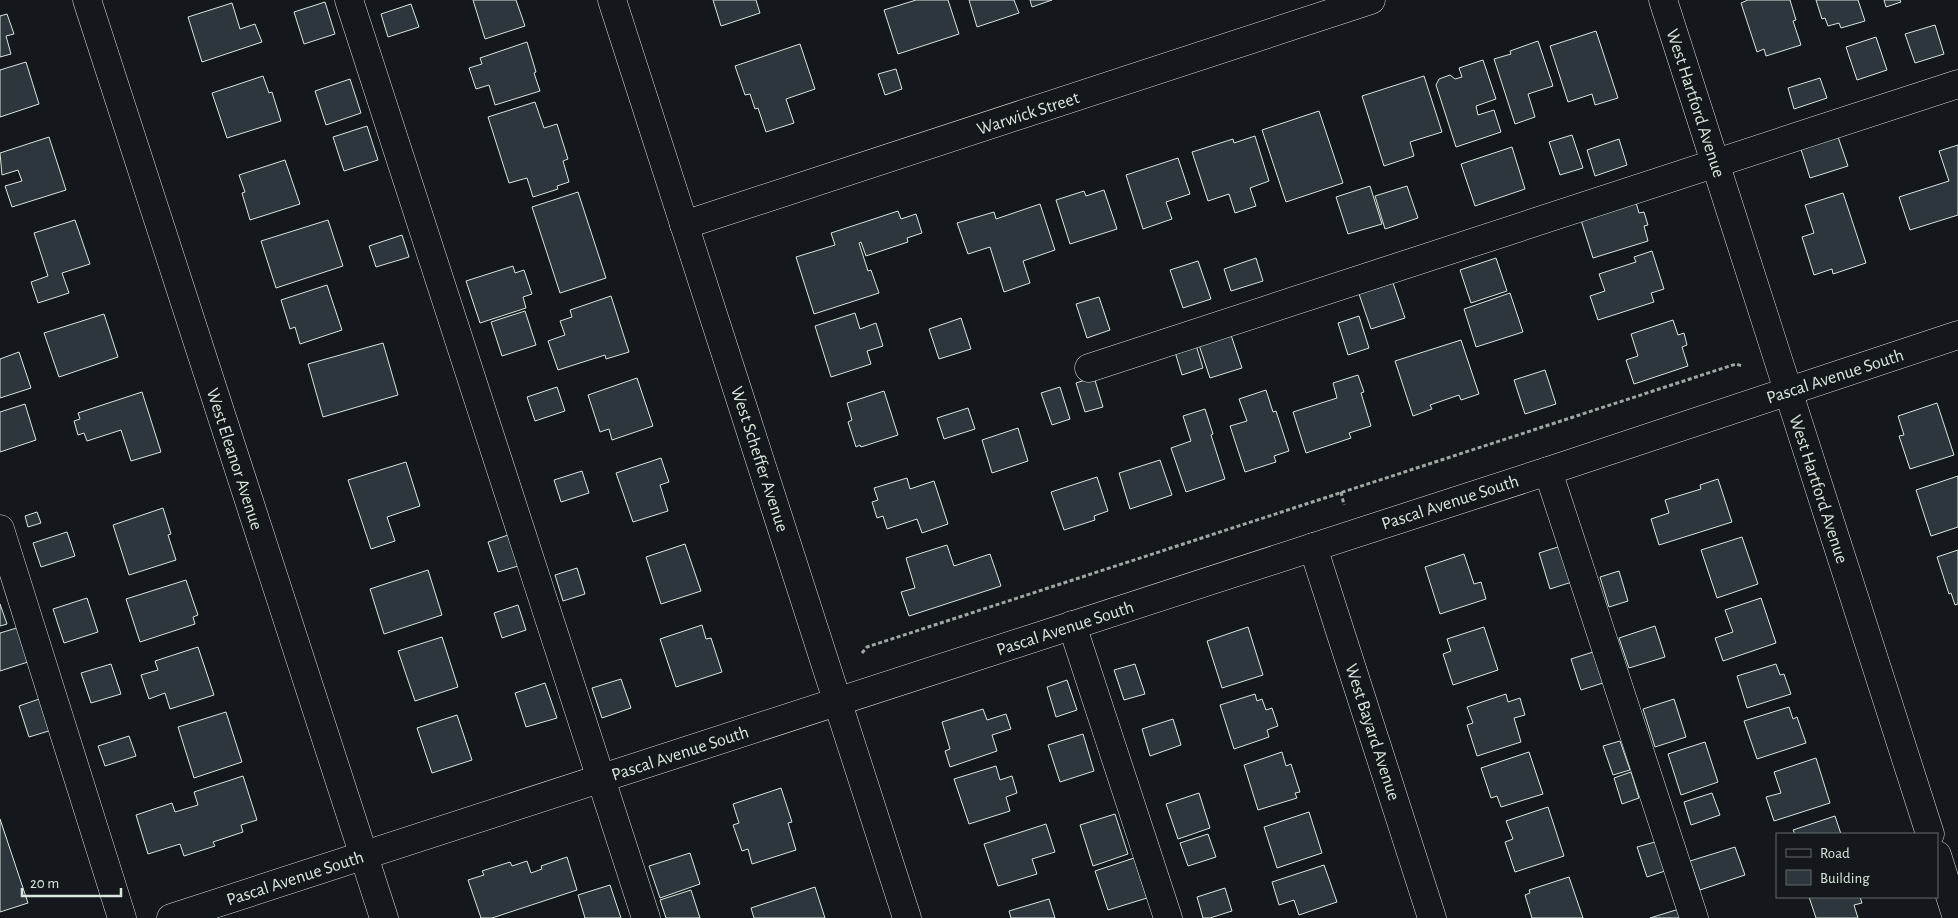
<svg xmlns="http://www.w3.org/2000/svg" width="1958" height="918" viewBox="0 0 1958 918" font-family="'Alegreya Sans',sans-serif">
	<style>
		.building { fill: #2c363c; stroke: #d8e6dc }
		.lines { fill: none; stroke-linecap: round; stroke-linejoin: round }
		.minor-casing { stroke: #d8e6dc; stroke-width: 29 }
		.path { stroke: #9da8a2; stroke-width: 3; stroke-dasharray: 4 2.5; stroke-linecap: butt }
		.minor { stroke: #14181c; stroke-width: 28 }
		.labels { text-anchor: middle; stroke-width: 4; stroke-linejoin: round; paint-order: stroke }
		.street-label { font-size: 18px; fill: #d8e6dc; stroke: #14181c }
	</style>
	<rect width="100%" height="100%" fill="#14181c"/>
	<g class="building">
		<polygon points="473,0 516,0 525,26 485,39"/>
		<polygon points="713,0 756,0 760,13 721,26"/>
		<polygon points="916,0 948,0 959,34 898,54 884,10"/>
		<polygon points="969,0 1014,0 1019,13 977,27"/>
		<polygon points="1030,0 1052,0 1032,7"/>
		<polygon points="1748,0 1790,0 1796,20 1793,21 1801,45 1766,56 1764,49 1757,52 1741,3"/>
		<polygon points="1816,0 1858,0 1865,21 1841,28 1839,23 1828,26 1825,18 1822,19"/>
		<polygon points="1884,0 1900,0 1901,2 1886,7"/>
		<polygon points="325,2 335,34 304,44 294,12"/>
		<polygon points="232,3 240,29 255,24 262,42 202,62 188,17"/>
		<polygon points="411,4 419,27 388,37 381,14"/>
		<polygon points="7,14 14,34 6,36 11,54 0,57 0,16"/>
		<polygon points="1935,25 1944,54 1915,63 1905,34"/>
		<polygon points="1596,31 1618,98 1595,105 1592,94 1568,102 1550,46"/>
		<polygon points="1876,37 1887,70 1857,80 1846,47"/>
		<polygon points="1538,41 1553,86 1528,94 1535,117 1515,124 1494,59 1511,54 1510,51"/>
		<polygon points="527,42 536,72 534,73 540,91 495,105 489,85 476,89 469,68 482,64 480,58"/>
		<polygon points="800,44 815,89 786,99 794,123 766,132 758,108 755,109 750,94 745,95 735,66"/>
		<polygon points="1483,60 1496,99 1476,106 1478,115 1494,110 1501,132 1456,147 1436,85 1439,79 1450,75 1455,79 1462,77 1459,68"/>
		<polygon points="26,62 39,104 0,117 0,70"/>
		<polygon points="896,69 902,89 885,95 878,74"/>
		<polygon points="263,76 269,93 272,92 281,121 227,138 212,93"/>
		<polygon points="1424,76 1442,132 1410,142 1414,156 1384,166 1362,96"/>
		<polygon points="1820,78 1827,98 1794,109 1788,88"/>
		<polygon points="350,79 361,113 326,125 315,91"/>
		<polygon points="535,102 544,128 557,124 568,159 563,161 569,182 557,186 558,189 533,197 527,178 509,183 488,117"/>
		<polygon points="1319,111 1343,183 1286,202 1262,130"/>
		<polygon points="367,126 378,160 344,171 333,137"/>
		<polygon points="1836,131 1848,166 1810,178 1799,143"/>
		<polygon points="1572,135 1583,168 1560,175 1549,142"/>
		<polygon points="1255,136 1269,181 1250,188 1256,206 1235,213 1229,194 1208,201 1192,152 1233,139 1234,143"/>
		<polygon points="49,137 66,190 12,207 5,186 22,181 18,170 2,175 0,153"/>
		<polygon points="1619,139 1627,165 1595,176 1587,150"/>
		<polygon points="1958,145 1958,215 1910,230 1899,197 1949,181 1939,151"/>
		<polygon points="1512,147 1525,189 1475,206 1461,164"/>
		<polygon points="1178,158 1190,194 1166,202 1172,219 1143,229 1126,175"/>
		<polygon points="285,160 300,204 250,220 242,193 245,192 239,175"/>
		<polygon points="1370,186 1382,224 1348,234 1336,197"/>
		<polygon points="1407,186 1418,218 1385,229 1375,196"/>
		<polygon points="1104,190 1117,229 1070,244 1056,200 1084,191 1086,196"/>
		<polygon points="578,192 606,278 560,293 532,207"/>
		<polygon points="1843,193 1866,263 1833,274 1832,269 1814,275 1802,237 1814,233 1805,205"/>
		<polygon points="1635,199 1639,213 1644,212 1648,225 1644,226 1648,241 1593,258 1580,217"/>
		<polygon points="1040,204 1055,250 1023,261 1030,283 1004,292 990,247 968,254 957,223 994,212 996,219"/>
		<polygon points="898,211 901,219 916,214 922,233 907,238 908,242 866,256 861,242 859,243 868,271 871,270 879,293 814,314 796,257 835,245 831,233"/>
		<polygon points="75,220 90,264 62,273 69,293 38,303 31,282 48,276 34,233"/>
		<polygon points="328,220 343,266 276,288 261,241"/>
		<polygon points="402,235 409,257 376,267 369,246"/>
		<polygon points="1652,251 1664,289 1651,293 1654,302 1598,320 1590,296 1605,291 1599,274 1636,262 1634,257"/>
		<polygon points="1256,258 1263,281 1231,291 1224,269"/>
		<polygon points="1496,258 1507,291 1471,303 1460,270"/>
		<polygon points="1198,261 1211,299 1183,308 1170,270"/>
		<polygon points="513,266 515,273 524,270 532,294 523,297 526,308 480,323 466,281"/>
		<polygon points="1393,283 1405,318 1371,329 1359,294"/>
		<polygon points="327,285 342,330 300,344 295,327 290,329 281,300"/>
		<polygon points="1510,293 1523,332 1476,347 1464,309"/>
		<polygon points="611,296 629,352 606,359 605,355 558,370 548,341 565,335 560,321 572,317 570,310"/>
		<polygon points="1099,297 1110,330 1087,338 1076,304"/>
		<polygon points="525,311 536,345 502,356 491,322"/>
		<polygon points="855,313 860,329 876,323 883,346 867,351 871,364 831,377 815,326"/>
		<polygon points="104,314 118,357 59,377 44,333"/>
		<polygon points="1359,316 1369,348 1348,355 1338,323"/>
		<polygon points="961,318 971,349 939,359 929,329"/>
		<polygon points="1673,320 1678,335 1684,333 1687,345 1682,347 1688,366 1634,384 1626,360 1638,356 1631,334"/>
		<polygon points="1193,335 1203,368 1182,375 1172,342"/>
		<polygon points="1231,335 1242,368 1210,378 1199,345"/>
		<polygon points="1461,340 1479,394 1461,400 1459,395 1430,405 1432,409 1413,416 1395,361"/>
		<polygon points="383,343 398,395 323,417 308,364"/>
		<polygon points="19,352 31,388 0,398 0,359"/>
		<polygon points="1545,370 1556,404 1525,414 1514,380"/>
		<polygon points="1358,375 1364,392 1361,393 1371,426 1349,433 1351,438 1306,453 1293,412 1337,398 1333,383"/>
		<polygon points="1094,377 1103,407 1085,412 1076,383"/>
		<polygon points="637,378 653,426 612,440 609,429 600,432 588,395"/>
		<polygon points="557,387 565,411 535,421 527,397"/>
		<polygon points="1060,387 1070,419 1052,425 1041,393"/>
		<polygon points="1266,390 1273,412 1276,411 1289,451 1274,456 1276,462 1245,472 1230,426 1247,421 1239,399"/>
		<polygon points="884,391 898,435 861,447 860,445 856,447 848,422 852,420 847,403"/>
		<polygon points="142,392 161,452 131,461 121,430 87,441 84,433 78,435 74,421 80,419 78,413"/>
		<polygon points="1937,403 1954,455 1910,469 1899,436 1904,435 1898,416"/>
		<polygon points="25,404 36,440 0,452 0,412"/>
		<polygon points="968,408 975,429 944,439 937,418"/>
		<polygon points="1205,409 1213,434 1211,435 1225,479 1186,492 1171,448 1191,441 1183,416"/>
		<polygon points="1018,428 1028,461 992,473 982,440"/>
		<polygon points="661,458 669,482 660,485 668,511 633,522 616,473"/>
		<polygon points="1160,460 1172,495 1130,509 1119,473"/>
		<polygon points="406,462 420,506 387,517 395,541 371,549 348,480"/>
		<polygon points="582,471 589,493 561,502 554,480"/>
		<polygon points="1958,476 1958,527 1931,536 1916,490"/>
		<polygon points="1097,477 1108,511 1094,516 1095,520 1064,530 1051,492"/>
		<polygon points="907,478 910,489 934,481 948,524 922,533 917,519 887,529 883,516 877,518 872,502 878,500 874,488"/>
		<polygon points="1718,479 1732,522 1659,545 1651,519 1669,513 1665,500 1701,489 1700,485"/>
		<polygon points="163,508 171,534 168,535 176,560 129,575 113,525"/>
		<polygon points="37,512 41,523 28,527 25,516"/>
		<polygon points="67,532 75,556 41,567 33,543"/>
		<polygon points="508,535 518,566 498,572 488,542"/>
		<polygon points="1742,537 1758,584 1717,598 1701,550"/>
		<polygon points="685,544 701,591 661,604 646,557"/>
		<polygon points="947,545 954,566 990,554 1001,586 909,616 901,592 915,588 906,558"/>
		<polygon points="1561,546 1572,582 1550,589 1539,553"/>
		<polygon points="1958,550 1958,604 1955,605 1951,593 1949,594 1937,557"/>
		<polygon points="1464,554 1474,584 1481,582 1486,599 1440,614 1425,567"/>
		<polygon points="577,568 585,594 563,601 555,575"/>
		<polygon points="428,570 442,615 384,634 370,589"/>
		<polygon points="1619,571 1628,601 1609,607 1600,577"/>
		<polygon points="186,580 198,615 193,617 195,624 140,642 126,599"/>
		<polygon points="87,598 98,632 64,643 53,609"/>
		<polygon points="1761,598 1776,643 1723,661 1715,638 1733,632 1725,610"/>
		<polygon points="0,604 7,624 0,626"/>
		<polygon points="518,605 526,630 502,638 494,613"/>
		<polygon points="702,625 706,639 711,638 722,672 676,687 660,639"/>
		<polygon points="1655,626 1665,657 1629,668 1619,638"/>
		<polygon points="20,627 31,661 0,671 0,633"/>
		<polygon points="1248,627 1263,675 1222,688 1207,641"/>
		<polygon points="1484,627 1498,670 1453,685 1443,654 1451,651 1447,639"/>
		<polygon points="442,637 458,687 415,701 398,651"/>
		<polygon points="198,647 214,695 170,709 165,693 149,699 141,675 158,670 155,661"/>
		<polygon points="1593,652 1603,683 1581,690 1571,659"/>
		<polygon points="111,664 121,694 91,703 81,673"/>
		<polygon points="1135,664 1145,694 1124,700 1114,670"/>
		<polygon points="1776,664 1780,675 1784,674 1791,694 1747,708 1737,676"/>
		<polygon points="621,679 631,708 602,718 592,688"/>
		<polygon points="1067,680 1077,710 1056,717 1047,687"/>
		<polygon points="545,683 557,718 526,727 515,693"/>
		<polygon points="1255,694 1257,701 1262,699 1266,710 1272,708 1278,726 1267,730 1269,737 1234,749 1220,705"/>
		<polygon points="1506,694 1508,702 1520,698 1525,715 1514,718 1521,742 1477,756 1467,725 1473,723 1467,707"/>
		<polygon points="42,698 52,730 29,737 19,706"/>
		<polygon points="1674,699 1686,737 1655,747 1643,709"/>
		<polygon points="1789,707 1793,719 1797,717 1806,743 1757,759 1744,721"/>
		<polygon points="983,709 987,720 1006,714 1011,729 992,735 997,751 950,767 945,751 950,749 942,722"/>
		<polygon points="226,712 242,762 194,778 178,727"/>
		<polygon points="457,715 472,760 432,773 417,728"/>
		<polygon points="1173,719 1181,745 1150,756 1142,729"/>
		<polygon points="1083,734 1094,771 1060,782 1048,745"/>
		<polygon points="129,736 136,756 105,766 98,746"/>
		<polygon points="1620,741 1630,770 1613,775 1603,746"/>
		<polygon points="1705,742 1718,782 1681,795 1668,754"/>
		<polygon points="1282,752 1286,766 1291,764 1300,792 1295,793 1297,798 1258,810 1244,765"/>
		<polygon points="1529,752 1543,794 1501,807 1497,796 1491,798 1481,768"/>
		<polygon points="1816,758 1830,803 1774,821 1766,797 1781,793 1774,772"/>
		<polygon points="996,766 1000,780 1012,776 1017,793 1006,797 1010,811 969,824 954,779"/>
		<polygon points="1631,772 1639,798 1622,804 1614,778"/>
		<polygon points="243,776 257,820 241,825 243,832 213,842 215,846 184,856 180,844 148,854 136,815 172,803 175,812 198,805 194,792"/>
		<polygon points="781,788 792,822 788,823 796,850 752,864 748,849 742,851 733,825 739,823 733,804"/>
		<polygon points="1199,793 1210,828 1178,839 1166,804"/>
		<polygon points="1712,793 1720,815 1691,825 1684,802"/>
		<polygon points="1548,807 1564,856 1515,872 1505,842 1513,839 1506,821"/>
		<polygon points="1309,812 1322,853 1277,868 1264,827"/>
		<polygon points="1115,814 1128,854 1093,866 1080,825"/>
		<polygon points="1835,816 1841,834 1795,834 1793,830"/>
		<polygon points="0,819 28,903 0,912"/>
		<polygon points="1046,824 1055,852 1032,859 1037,874 998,886 984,844"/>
		<polygon points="1208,834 1216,857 1188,866 1180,843"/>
		<polygon points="1655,842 1665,871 1647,877 1637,847"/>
		<polygon points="1735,847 1745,875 1700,890 1690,861"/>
		<polygon points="690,853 700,884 660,898 649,866"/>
		<polygon points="567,857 577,890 492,918 481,918 468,880 484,875 482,871 510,862 512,866 527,861 531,873 542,869 541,866"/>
		<polygon points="1134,858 1147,898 1108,910 1095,871"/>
		<polygon points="1324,865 1337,902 1299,915 1294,900 1279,905 1272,882"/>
		<polygon points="1569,877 1583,918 1532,918 1525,895 1530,893 1529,890"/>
		<polygon points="610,885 621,918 585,918 578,895"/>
		<polygon points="815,887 825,918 754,918 751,908"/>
		<polygon points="1225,888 1232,911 1210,918 1203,918 1197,897"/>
		<polygon points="691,890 700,918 666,918 660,900"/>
		<polygon points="1809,897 1860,897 1862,903 1854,905 1858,918 1816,918"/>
		<polygon points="1049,899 1055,918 1011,918 1009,911"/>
		<polygon points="1679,909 1682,918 1650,918"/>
	</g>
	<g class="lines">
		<defs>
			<g id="minor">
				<polyline points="87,0 384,918"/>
				<polyline points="349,0 646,918"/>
				<polyline points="612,0 907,918"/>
				<polyline points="1663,0 1930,834"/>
				<polyline points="684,225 1371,0"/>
				<polyline points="1089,368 1958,84"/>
				<polyline points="1548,471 1694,918"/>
				<polyline points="0,529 122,918"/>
				<polyline points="1313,547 1432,918"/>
				<polyline points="1072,625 1168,918"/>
				<polyline points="1937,855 1957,918"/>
				<polyline points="171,918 1548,471 1958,335"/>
			</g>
		</defs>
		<use href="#minor" class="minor-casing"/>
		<g class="path">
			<polyline points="1341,492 1344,505"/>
			<polyline points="862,653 867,647 1736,364 1742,366"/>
		</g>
		<use href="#minor" class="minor"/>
	</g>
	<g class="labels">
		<g class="street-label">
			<text transform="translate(1696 103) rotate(72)" y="6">West Hartford Avenue</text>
			<text transform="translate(1028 113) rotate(-18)" y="6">Warwick Street</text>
			<text transform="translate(1835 376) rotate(-18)" y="6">Pascal Avenue South</text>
			<text transform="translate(235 459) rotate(72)" y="6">West Eleanor Avenue</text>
			<text transform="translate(760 459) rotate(72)" y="6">West Scheffer Avenue</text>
			<text transform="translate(1819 489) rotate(72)" y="6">West Hartford Avenue</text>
			<text transform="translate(1450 502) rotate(-18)" y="6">Pascal Avenue South</text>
			<text transform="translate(1065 628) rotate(-18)" y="6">Pascal Avenue South</text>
			<text transform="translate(1373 732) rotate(72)" y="6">West Bayard Avenue</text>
			<text transform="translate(680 753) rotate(-18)" y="6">Pascal Avenue South</text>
			<text transform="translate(295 878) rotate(-18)" y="6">Pascal Avenue South</text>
		</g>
	</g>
	<rect x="1776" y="833" width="162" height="65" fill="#14181c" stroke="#626a69"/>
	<rect x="1786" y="849" width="25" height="8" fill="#14181c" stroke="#626a69"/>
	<text x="1820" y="858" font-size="15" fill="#d8e6dc">Road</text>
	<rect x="1786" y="870" width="25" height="15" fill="#2c363c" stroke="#626a69"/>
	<text x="1820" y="883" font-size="15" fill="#d8e6dc">Building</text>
	<path d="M22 888v8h99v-8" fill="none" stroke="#d8e6dc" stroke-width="2.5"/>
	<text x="30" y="888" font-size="15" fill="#d8e6dc" stroke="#14181c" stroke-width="4" paint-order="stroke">20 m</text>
</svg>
